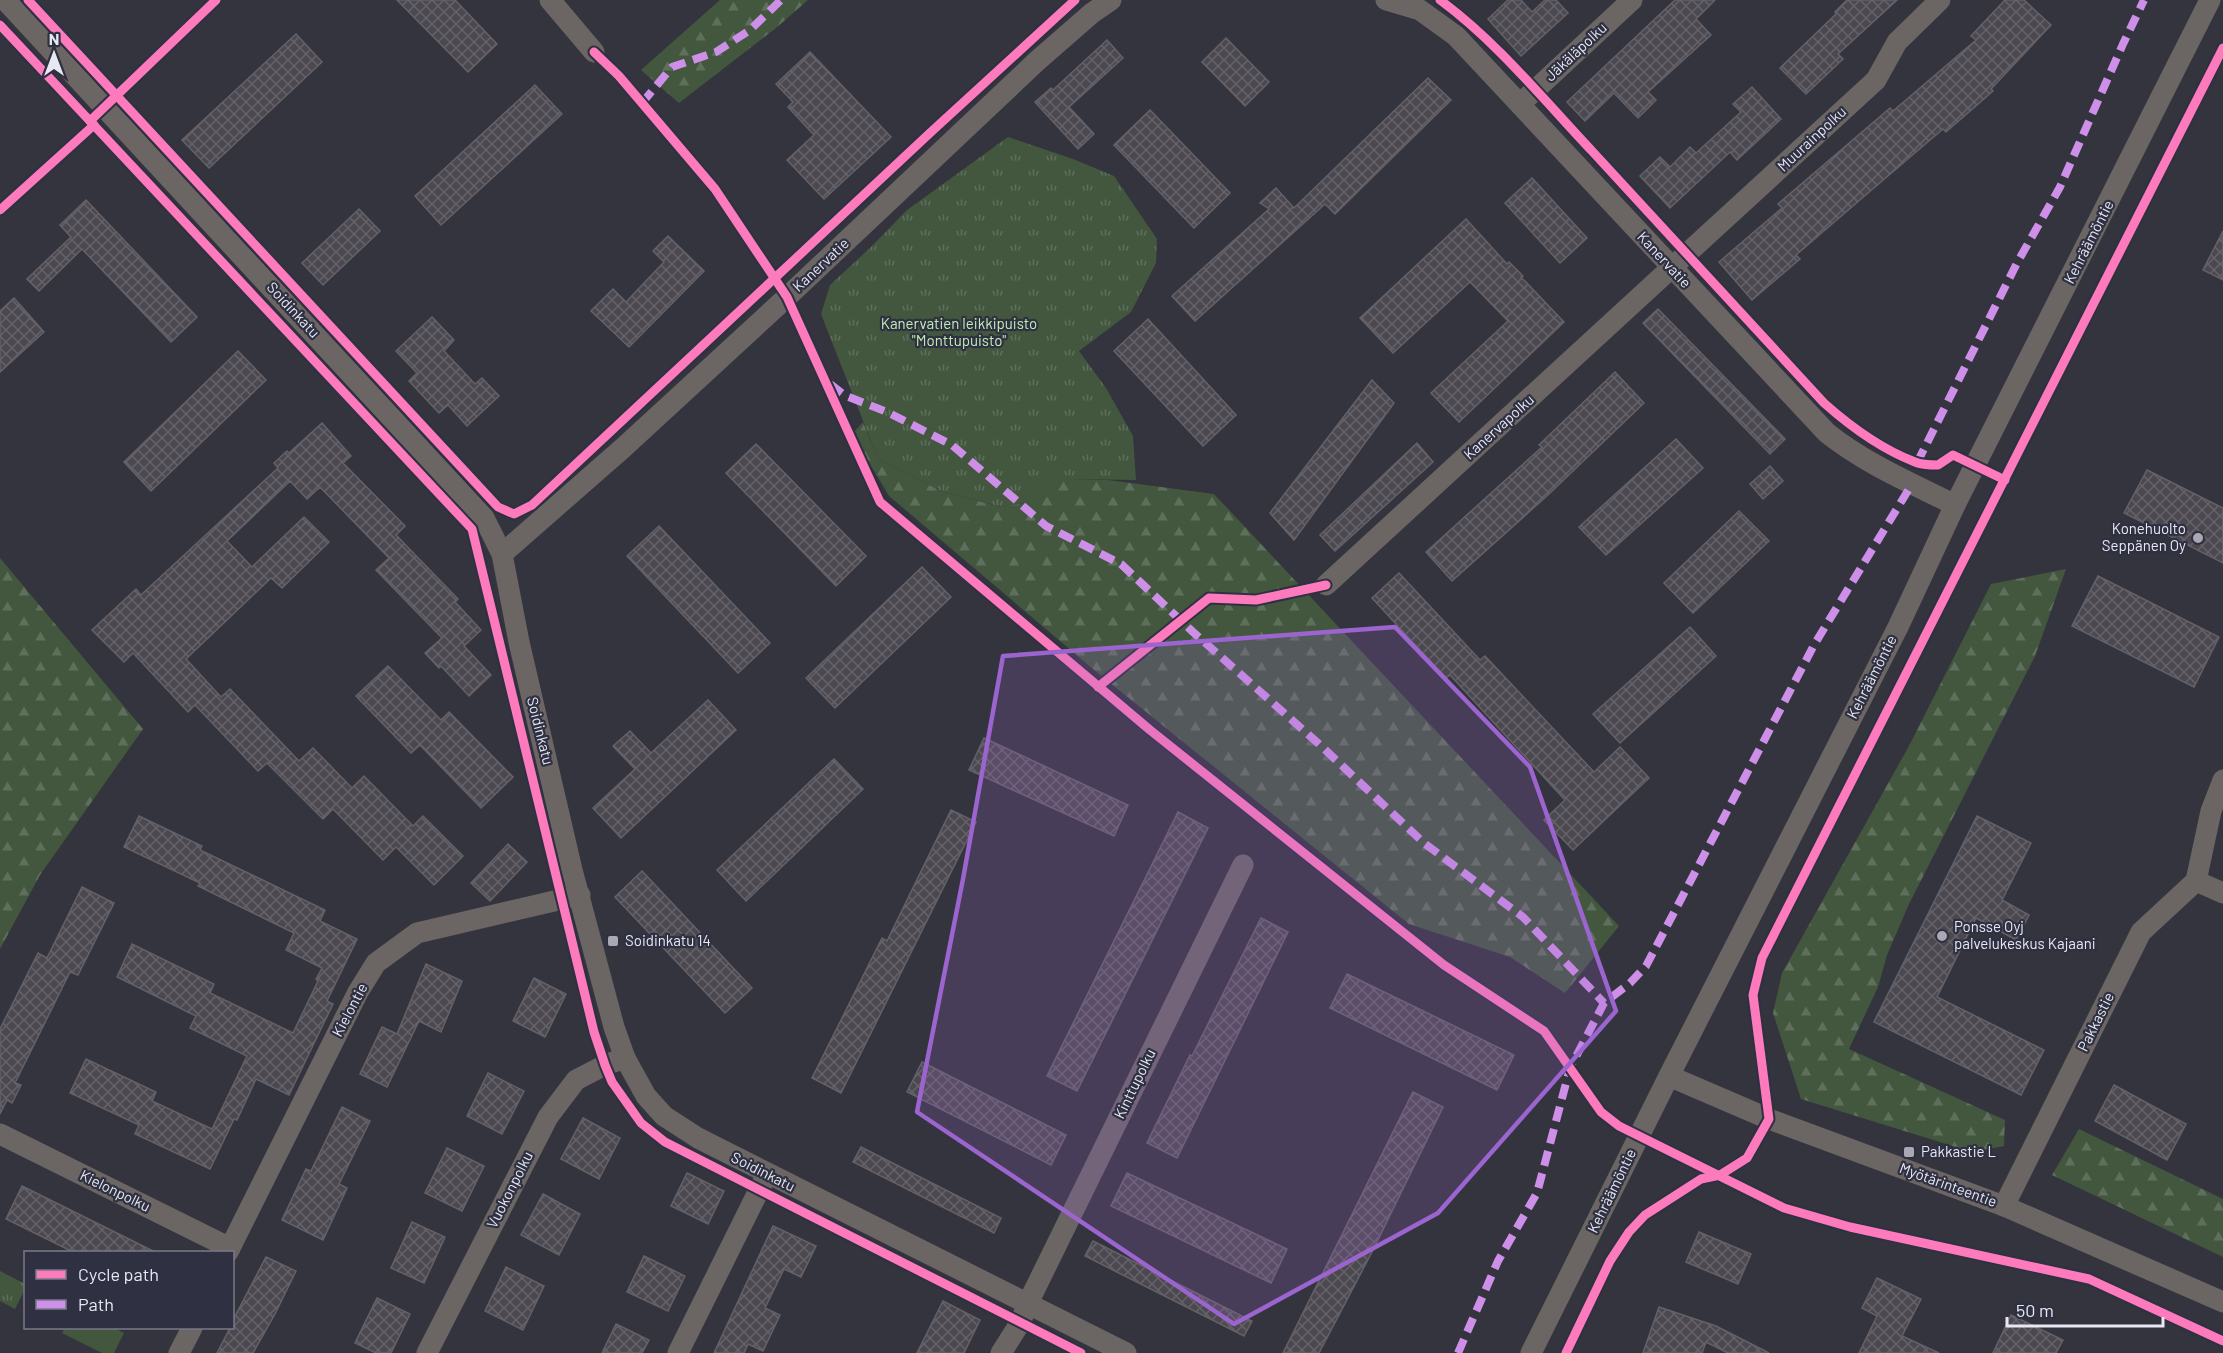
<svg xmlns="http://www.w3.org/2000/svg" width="2223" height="1353" viewBox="0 0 2223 1353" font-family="Barlow,sans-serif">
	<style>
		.grass { fill: url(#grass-tufts) }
		.forest { fill: url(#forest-firs) }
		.pitch { fill: #43573f }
		.building { fill: url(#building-cross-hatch); stroke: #646168; stroke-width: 1.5 }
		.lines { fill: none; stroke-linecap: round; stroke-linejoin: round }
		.minor { stroke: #6b6564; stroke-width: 21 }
		.quiet { stroke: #ce8fe9; stroke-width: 8; stroke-dasharray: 15 8; stroke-linecap: butt }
		.cycleway-casing { stroke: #2f3041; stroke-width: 13 }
		.cycleway { stroke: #fd7abc; stroke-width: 9 }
		.marked { fill: #9b64cf; fill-opacity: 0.2; stroke: #9b64cf; stroke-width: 4.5; stroke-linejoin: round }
		.poi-dot { fill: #a8a9b4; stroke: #2f3041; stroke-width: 2 }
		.labels { text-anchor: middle; stroke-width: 4.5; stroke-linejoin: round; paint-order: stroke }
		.street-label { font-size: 15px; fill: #e7e8f4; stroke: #2f3041 }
		.park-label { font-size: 15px; fill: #c0efb3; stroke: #2f3041 }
		.poi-label { font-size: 15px; fill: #e7e8f4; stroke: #2f3041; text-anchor: start }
	</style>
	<defs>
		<pattern id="grass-tufts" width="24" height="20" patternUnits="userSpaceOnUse" patternTransform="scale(1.5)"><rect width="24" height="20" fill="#43573f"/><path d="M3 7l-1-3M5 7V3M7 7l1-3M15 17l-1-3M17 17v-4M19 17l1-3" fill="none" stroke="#5e6f5b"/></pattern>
		<pattern id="forest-firs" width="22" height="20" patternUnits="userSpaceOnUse" patternTransform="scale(1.5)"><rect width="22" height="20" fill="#43573f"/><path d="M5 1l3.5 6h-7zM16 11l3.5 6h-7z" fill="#5e6f5b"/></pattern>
		<pattern id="building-cross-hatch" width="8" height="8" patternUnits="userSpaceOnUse" patternTransform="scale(1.5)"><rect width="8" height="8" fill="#4b484f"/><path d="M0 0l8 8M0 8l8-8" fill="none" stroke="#656269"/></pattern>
	</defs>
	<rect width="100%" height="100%" fill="#33343d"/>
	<g class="grass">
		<polygon points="1008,137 1073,159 1114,176 1157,239 1156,263 1131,312 1079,351 1106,388 1133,436 1136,480 1072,479 1025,503 1002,507 941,491 878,459 821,314 830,285 871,247 907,210"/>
		<polygon points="0,1271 25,1284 25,1289 15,1309 0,1301"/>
	</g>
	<g class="forest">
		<polygon points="720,0 808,0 776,28 679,103 641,70"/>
		<polygon points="863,422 878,459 941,491 1001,507 1025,503 1036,489 1072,479 1108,480 1214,494 1619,926 1565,993 1510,957 1409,924 1099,674 889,496 852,434"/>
		<polygon points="0,558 143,729 40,875 0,949"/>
		<polygon points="2066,569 2035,656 1909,904 1887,955 1878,987 1849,1049 2005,1120 2004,1146 1972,1152 1801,1099 1773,1013 1782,973 1909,746 1991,584"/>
		<polygon points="2079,1129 2223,1199 2223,1257 2052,1175"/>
	</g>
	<polygon class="pitch" points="65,1328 114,1328 124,1333 114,1353 102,1353 62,1333"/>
	<g class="building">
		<polygon points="397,0 455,0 497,44 468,72"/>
		<polygon points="1508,0 1521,0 1532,12 1545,0 1556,0 1568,13 1521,56 1488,19"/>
		<polygon points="1675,0 1715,0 1696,19 1711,35 1648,92 1656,100 1638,118 1614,93 1585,121 1567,102"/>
		<polygon points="1847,0 1897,0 1838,54 1843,59 1806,94 1780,68 1836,14 1835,12"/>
		<polygon points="2005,0 2024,0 2051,25 1991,89 1993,91 1946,132 1943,129 1875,187 1796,255 1800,259 1752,300 1719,262 1782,208 1778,204 1890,108 1893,111 1976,40 1971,36"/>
		<polygon points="296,34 322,62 209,168 182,140"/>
		<polygon points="1226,38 1269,82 1245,106 1202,62"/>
		<polygon points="1107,40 1123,58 1069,107 1094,134 1078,149 1035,102 1051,88 1053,90"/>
		<polygon points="810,52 891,137 824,199 787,160 814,135 788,107 793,102 776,84"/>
		<polygon points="1428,78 1451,100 1335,214 1325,204 1195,321 1172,296 1269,209 1260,203 1276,188 1294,208"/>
		<polygon points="535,85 562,114 441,225 415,196"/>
		<polygon points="1752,87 1781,119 1737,160 1730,152 1670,208 1640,176 1660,157 1670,167 1690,147 1696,153 1741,112 1733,104"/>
		<polygon points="1150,110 1230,193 1194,228 1114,145"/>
		<polygon points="1532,178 1587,238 1560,263 1505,203"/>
		<polygon points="86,200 197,317 171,342 82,249 39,291 27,279 71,237 60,225"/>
		<polygon points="359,209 380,231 323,285 302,263"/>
		<polygon points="1466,219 1507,264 1509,262 1523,276 1521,277 1564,322 1459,422 1431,393 1508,321 1470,282 1393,353 1360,318"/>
		<polygon points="2223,231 2223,280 2203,270"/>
		<polygon points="668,236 704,271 629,347 591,311 613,289 626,302 664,262 653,251"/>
		<polygon points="14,298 44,332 0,372 0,311"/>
		<polygon points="1658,309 1785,439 1770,454 1643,323"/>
		<polygon points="432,317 454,340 444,351 475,384 482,378 499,396 467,426 448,405 439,413 409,381 417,373 396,351"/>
		<polygon points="1148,319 1236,415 1203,446 1114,351"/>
		<polygon points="238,351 266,380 151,491 124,462"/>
		<polygon points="1615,372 1644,403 1549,494 1452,581 1426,552 1542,447 1539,445"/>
		<polygon points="1372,380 1394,403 1294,540 1270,513"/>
		<polygon points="322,423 351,456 343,463 405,526 396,535 458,599 455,602 481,630 464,646 491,675 469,696 441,666 439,668 425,653 442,638 376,570 389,558 320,487 307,499 290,481 227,541 252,567 304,517 329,542 282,588 271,578 186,659 221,697 230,689 299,761 313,748 352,788 364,776 413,826 423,816 463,856 434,885 396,847 383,860 333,809 323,819 267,763 258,771 195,705 188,712 133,653 124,662 92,630 136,589 141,595 278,468 274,463 287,451 289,453"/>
		<polygon points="1676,439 1703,468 1606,555 1579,527"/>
		<polygon points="1417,443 1433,462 1335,551 1320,535"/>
		<polygon points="756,444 866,556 836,586 726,473"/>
		<polygon points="1770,466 1783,481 1763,499 1750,484"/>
		<polygon points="2147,470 2223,508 2223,563 2124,513"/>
		<polygon points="1739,511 1769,541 1693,613 1664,583"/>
		<polygon points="659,526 770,643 738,673 627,556"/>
		<polygon points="922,567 951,597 835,708 806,678"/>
		<polygon points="1399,573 1480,660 1485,656 1594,772 1620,747 1649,778 1573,850 1544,820 1565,800 1450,675 1446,678 1372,598"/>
		<polygon points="2098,576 2219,637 2194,687 2072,626"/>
		<polygon points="1690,627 1716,656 1620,743 1593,714"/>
		<polygon points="388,666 441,720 449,712 513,777 481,808 420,745 411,753 356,696"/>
		<polygon points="708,700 736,730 621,838 593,808 635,769 613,746 630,731 651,753"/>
		<polygon points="984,738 1128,805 1114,836 969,770"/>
		<polygon points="834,759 863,789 746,901 717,870"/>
		<polygon points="951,810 976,822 841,1093 812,1078 882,938 887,941"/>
		<polygon points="1178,812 1208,828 1077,1091 1047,1076"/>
		<polygon points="139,816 202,846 200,850 325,910 320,921 357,939 327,1001 333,1004 289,1095 256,1079 237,1120 234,1119 210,1169 135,1134 139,1125 70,1093 86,1059 156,1092 152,1101 212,1129 247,1056 190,1028 196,1016 117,977 132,944 214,984 210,993 293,1033 318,981 316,979 322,968 286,950 294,933 198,886 200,883 124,847"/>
		<polygon points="1977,816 2031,843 2002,900 2029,915 2016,940 1976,918 1937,997 2044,1050 2021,1095 1874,1022"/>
		<polygon points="508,844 527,862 490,901 471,883"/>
		<polygon points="642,871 752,988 725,1013 615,897"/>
		<polygon points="82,887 114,903 78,975 70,972 15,1083 21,1085 12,1103 7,1100 0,1114 0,1029 38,953 47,958"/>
		<polygon points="1261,918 1288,932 1177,1158 1147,1143 1190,1055 1192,1056"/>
		<polygon points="426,964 462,981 441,1032 419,1021 387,1087 360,1074 382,1027 397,1034"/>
		<polygon points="1347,974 1514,1055 1497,1090 1330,1008"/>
		<polygon points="534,978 566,994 545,1037 513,1021"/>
		<polygon points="922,1062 1066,1135 1051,1165 907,1092"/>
		<polygon points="488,1073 524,1091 502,1134 467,1116"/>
		<polygon points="2114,1085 2186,1124 2167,1160 2095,1121"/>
		<polygon points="1413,1092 1443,1107 1372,1252 1319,1353 1283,1353"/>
		<polygon points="342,1107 370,1121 339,1184 347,1188 323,1240 282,1220 306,1169 311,1171"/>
		<polygon points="583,1118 620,1138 599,1179 561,1159"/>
		<polygon points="861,1147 1001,1218 994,1233 853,1162"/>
		<polygon points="447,1148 484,1166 462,1211 425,1193"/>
		<polygon points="687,1173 724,1191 708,1224 671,1206"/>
		<polygon points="1127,1173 1287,1249 1271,1283 1111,1206"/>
		<polygon points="22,1186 155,1252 73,1252 6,1219"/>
		<polygon points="543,1194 580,1214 559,1255 521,1235"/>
		<polygon points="412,1222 445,1237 424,1283 391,1268"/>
		<polygon points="773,1226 816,1246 801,1277 784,1269 765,1308 780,1315 763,1351 748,1344 744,1353 714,1353"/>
		<polygon points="1699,1232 1751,1254 1738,1284 1686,1262"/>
		<polygon points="1093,1241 1252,1321 1244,1336 1085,1256"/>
		<polygon points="644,1256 685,1276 668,1311 627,1292"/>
		<polygon points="266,1257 296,1271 275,1314 253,1353 217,1353 230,1328 232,1328 232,1322"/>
		<polygon points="506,1267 544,1286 523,1330 485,1311"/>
		<polygon points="1877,1278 1921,1299 1902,1336 1939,1353 1859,1353 1877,1316 1862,1308"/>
		<polygon points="377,1298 410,1314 391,1353 376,1353 355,1343"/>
		<polygon points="943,1301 980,1320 964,1353 917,1353"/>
		<polygon points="1659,1307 1716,1326 1769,1353 1728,1353 1706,1342 1702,1353 1643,1353"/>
		<polygon points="2011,1315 2063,1340 2056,1353 1993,1353"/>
		<polygon points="616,1324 649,1340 642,1353 602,1353"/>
	</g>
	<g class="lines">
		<g class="minor">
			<polyline points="5,0 484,518 502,554 519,642 572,870 614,1027 625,1058 646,1096 664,1116 698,1138 1126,1353"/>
			<polyline points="550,0 594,52"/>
			<path d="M1386 0 1420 10 1456 36 1827 433C1866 464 1911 483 1955 505"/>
			<polyline points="1520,104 1632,0"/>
			<polyline points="502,554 623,448 787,297 1037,61 1092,13 1111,0"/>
			<polyline points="1326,585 1876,80 1897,42 1940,0"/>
			<polyline points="2196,881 2211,811 2223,780"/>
			<polyline points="1669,1076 1769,1119 2004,1206 2223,1302"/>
			<polyline points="0,1134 230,1248"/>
			<polyline points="2004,1206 2141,932 2196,881 2223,893"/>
			<polyline points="228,1252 358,992 376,963 417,933 580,895"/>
			<polyline points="179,1353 192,1328"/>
			<polyline points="427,1353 548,1117 576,1080 605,1065 625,1058"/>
			<polyline points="678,1353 767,1174"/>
			<polyline points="1001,1353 1020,1323 1028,1303 1243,865"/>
			<polyline points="1531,1353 1669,1076 1898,627 1955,505 2210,0"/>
		</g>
		<g class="quiet">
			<polyline points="642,103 672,67 716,52 750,30 781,0"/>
			<polyline points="830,384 844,395 887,412 952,445 1046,526 1121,564 1193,632 1319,744 1424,843 1523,917 1604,1003"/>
			<polyline points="1917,463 2017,263 2060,187 2123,44 2144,0"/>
			<polyline points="1458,1353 1498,1261 1537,1193 1570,1068 1604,1003 1630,983 1646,966 1814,645 1912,484"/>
		</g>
		<defs>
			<g id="cycleway">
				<polyline points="28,0 498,507 514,514 532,505 931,132 1075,0"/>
				<path d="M1440 0C1497 42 1543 99 1592 151 1669 235 1746 319 1824 403 1851 427 1881 449 1915 462 1922 465 1931 465 1938 465L1953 455 2005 480"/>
				<polyline points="0,25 472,529 594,1032 605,1065 612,1082 641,1123 665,1142 1081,1353"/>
				<polyline points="594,52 619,76 715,189 787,297 880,502 1150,730 1444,965 1544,1031 1601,1112 1619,1126 1784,1208 1850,1227 2089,1279 2223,1341"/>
				<polyline points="90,121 216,0"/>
				<polyline points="0,210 94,125"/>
				<polyline points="1098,687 1209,598 1256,600 1326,585"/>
				<polyline points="1566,1353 1610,1261 1629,1232 1645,1215 1701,1179 1720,1175 1747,1158 1769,1119 1753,995 1762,958 2223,48"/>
			</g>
		</defs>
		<use href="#cycleway" class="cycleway-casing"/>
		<use href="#cycleway" class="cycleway"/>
	</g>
	<path class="marked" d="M1395 627 1530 767 1616 1011 1438 1213 1234 1324 917 1112 963 879 1003 656Z"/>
	<g class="poi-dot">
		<circle cx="2198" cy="538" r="6"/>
		<circle cx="1942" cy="936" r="6"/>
		<rect x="607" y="935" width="12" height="12" rx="3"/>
		<rect x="1903" y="1146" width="12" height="12" rx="3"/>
	</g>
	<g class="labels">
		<g class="street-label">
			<text transform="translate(1576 52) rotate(-43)" y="5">Jäkäläpolku</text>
			<text transform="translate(1812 139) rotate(-43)" y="5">Muurainpolku</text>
			<text transform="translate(2089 242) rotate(-63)" y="5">Kehräämöntie</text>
			<text transform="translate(1664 260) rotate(47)" y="5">Kanervatie</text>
			<text transform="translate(821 265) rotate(-43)" y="5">Kanervatie</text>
			<text transform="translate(293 310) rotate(47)" y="5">Soidinkatu</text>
			<text transform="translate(1499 427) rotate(-42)" y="5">Kanervapolku</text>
			<text transform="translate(1872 677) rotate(-63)" y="5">Kehräämöntie</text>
			<text transform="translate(540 731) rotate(76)" y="5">Soidinkatu</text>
			<text transform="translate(350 1010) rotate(-62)" y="5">Kielontie</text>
			<text transform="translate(2096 1022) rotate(-64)" y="5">Pakkastie</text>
			<text transform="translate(1135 1084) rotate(-64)" y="5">Kinttupolku</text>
			<text transform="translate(763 1172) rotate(27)" y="5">Soidinkatu</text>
			<text transform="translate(1948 1185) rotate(20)" y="5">Myötärinteentie</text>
			<text transform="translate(510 1190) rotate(-63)" y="5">Vuokonpolku</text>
			<text transform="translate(115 1191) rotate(26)" y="5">Kielonpolku</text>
			<text transform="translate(1612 1191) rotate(-64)" y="5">Kehräämöntie</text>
		</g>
		<g class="park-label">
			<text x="959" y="329">Kanervatien leikkipuisto<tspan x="959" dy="17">"Monttupuisto"</tspan></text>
		</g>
		<g class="poi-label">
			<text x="2186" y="534" text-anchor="end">Konehuolto<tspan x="2186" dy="17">Seppänen Oy</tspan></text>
			<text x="1954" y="932">Ponsse Oyj<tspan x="1954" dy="17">palvelukeskus Kajaani</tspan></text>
			<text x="625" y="946">Soidinkatu 14</text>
			<text x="1921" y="1157">Pakkastie L</text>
		</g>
	</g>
	<rect x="24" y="1251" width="210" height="78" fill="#2f3041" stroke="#797a89" stroke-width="1.5"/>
	<rect x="36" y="1270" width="30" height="9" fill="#fd7abc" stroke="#797a89" stroke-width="1.5"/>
	<text x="78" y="1281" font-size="18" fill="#e7e8f4">Cycle path</text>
	<rect x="36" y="1300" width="30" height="9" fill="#ce8fe9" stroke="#797a89" stroke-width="1.5"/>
	<text x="78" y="1311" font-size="18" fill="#e7e8f4">Path</text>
	<g transform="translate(54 54)" stroke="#2f3041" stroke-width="4.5" paint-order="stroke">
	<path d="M0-4.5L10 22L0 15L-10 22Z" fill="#e7e8f4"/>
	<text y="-9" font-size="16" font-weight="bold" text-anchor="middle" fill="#e7e8f4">N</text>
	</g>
	<path d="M2007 1317v9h156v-9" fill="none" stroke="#e7e8f4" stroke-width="3"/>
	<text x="2016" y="1317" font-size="18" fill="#e7e8f4" stroke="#2f3041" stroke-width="4.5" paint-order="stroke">50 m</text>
</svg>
